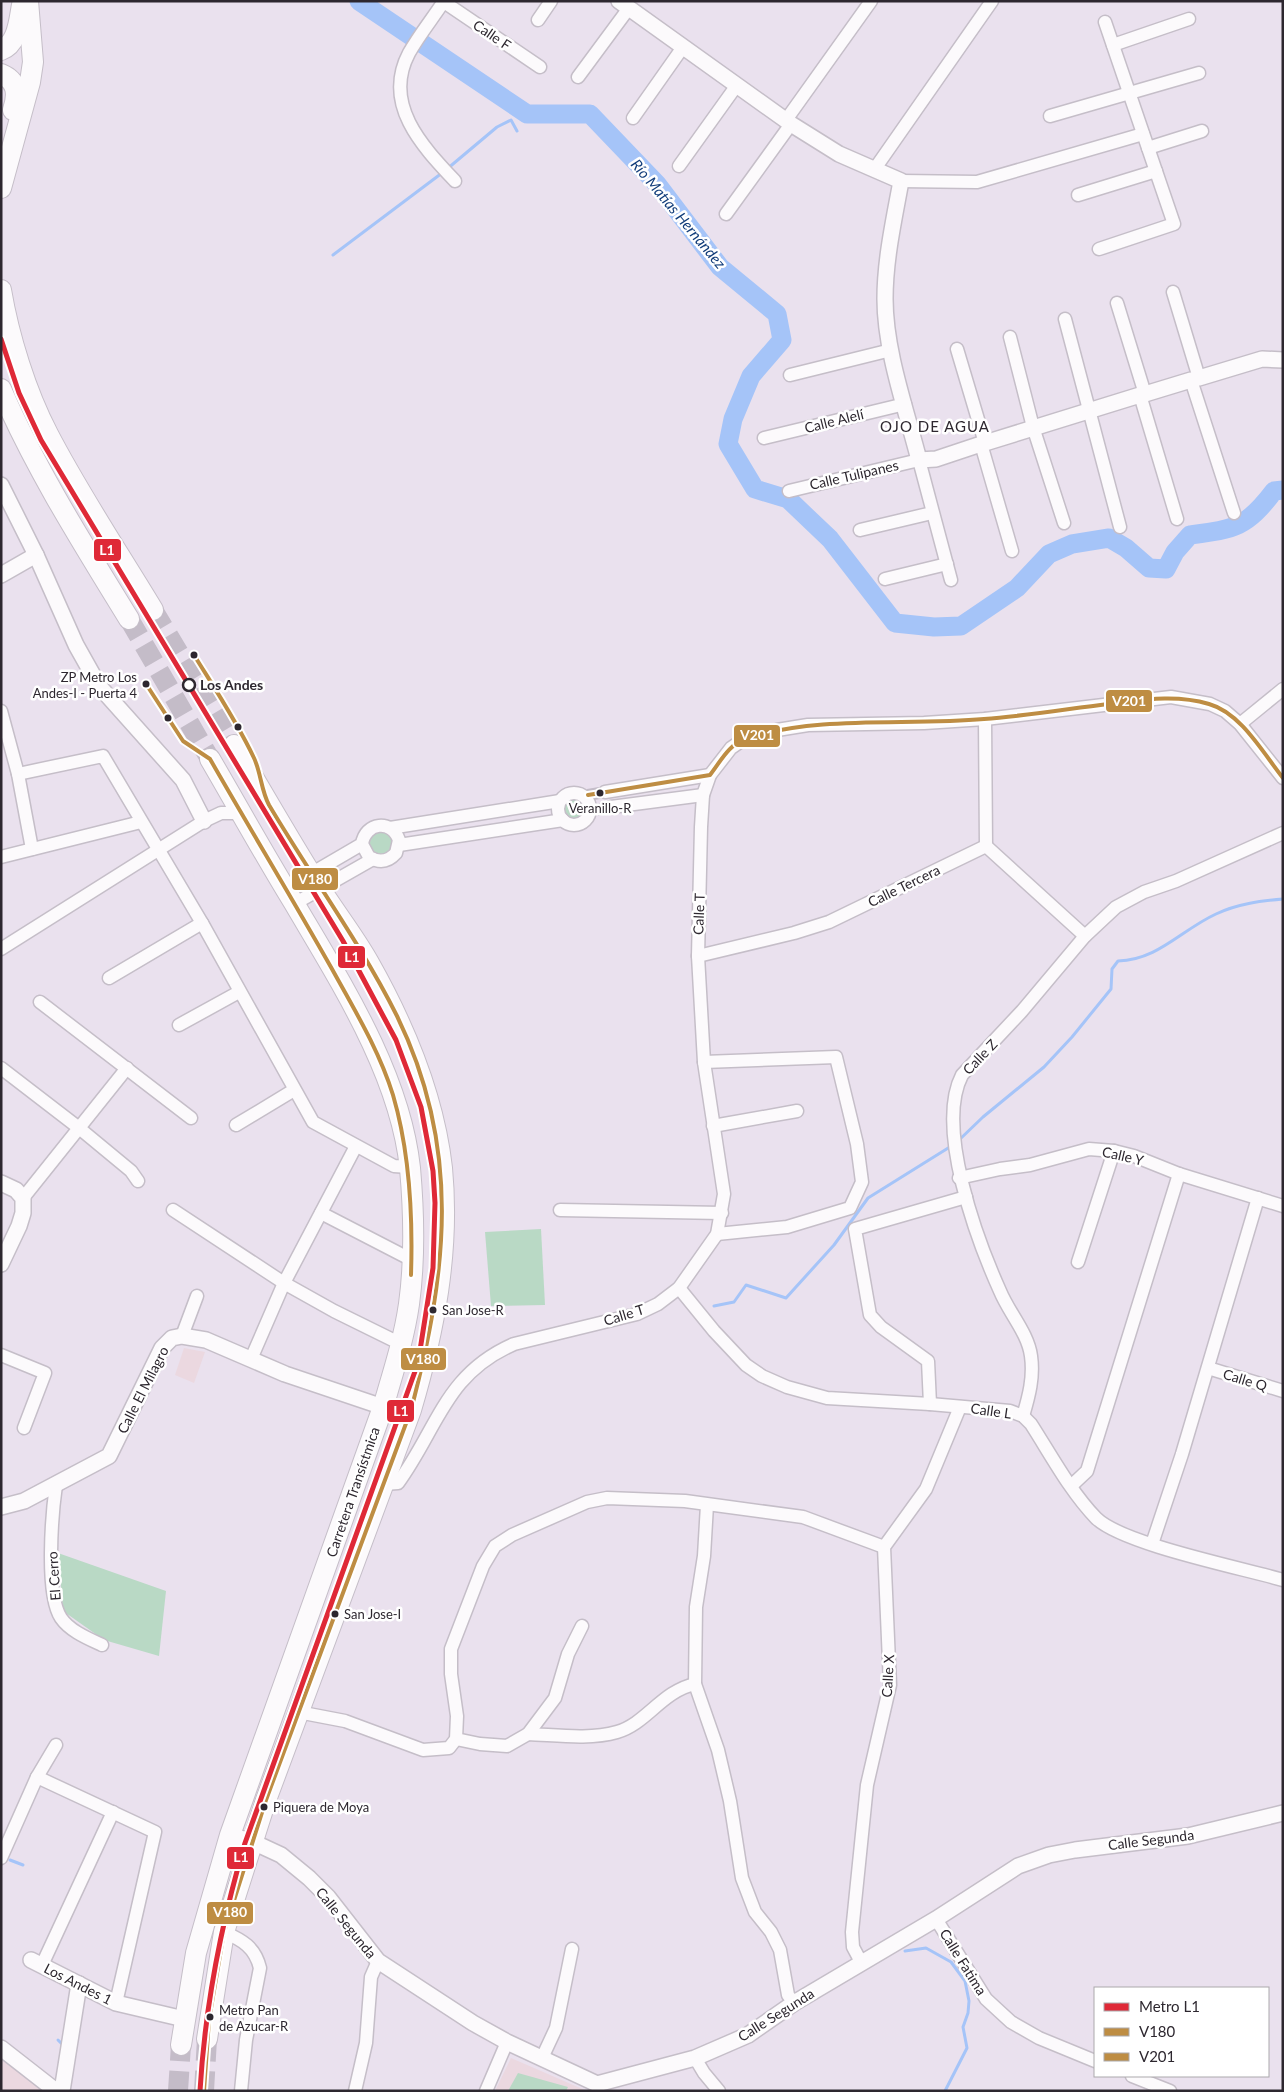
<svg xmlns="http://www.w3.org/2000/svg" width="1284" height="2092" viewBox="0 0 1284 2092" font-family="Lato,sans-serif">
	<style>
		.education { fill: #ebd8e0 }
		.green { fill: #b9d9c5 }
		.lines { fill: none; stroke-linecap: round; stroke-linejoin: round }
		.stream { stroke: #a5c4f8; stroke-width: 3 }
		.river { stroke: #a5c4f8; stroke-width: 19 }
		.minor-tunnel { stroke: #c4bcc8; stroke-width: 12; stroke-dasharray: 12 6; stroke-linecap: butt }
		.primary-tunnel { stroke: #c4bcc8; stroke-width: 20; stroke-dasharray: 20 10; stroke-linecap: butt }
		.minor-casing { stroke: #c5bec8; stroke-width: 15 }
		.tertiary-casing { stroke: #c5bec8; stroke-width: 18 }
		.primary-casing { stroke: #c5bec8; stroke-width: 22 }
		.minor { stroke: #fcfafc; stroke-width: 12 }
		.tertiary { stroke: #fcfafc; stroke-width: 15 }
		.primary { stroke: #fcfafc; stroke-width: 20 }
		.bus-1-casing { stroke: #fff; stroke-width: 8 }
		.bus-2-casing { stroke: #fff; stroke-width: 8 }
		.bus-1 { stroke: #be8d43; stroke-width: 4 }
		.bus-2 { stroke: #be8d43; stroke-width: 4 }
		.metro-1-casing { stroke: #fff; stroke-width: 9 }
		.metro-1 { stroke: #df2937; stroke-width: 5 }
		.bus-dot { fill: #2d272f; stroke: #fff; stroke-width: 2 }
		.stop-dot { fill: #fff; stroke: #2d272f; stroke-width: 2.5 }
		.labels { text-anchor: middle; stroke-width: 5; stroke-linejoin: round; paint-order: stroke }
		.bus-label { font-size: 13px; fill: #2d272f; stroke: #fff; text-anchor: start }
		.street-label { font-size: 14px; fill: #2d272f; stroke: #fff }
		.stop-label { font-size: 14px; font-weight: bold; fill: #2d272f; stroke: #fff; text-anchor: start }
		.water-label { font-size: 15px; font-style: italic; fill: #123d7a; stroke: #fff }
		.neighbourhood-label { font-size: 15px; letter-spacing: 1px; fill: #2d272f; stroke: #fff }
		.line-badge { stroke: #fff; stroke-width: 2 }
		.badge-label { font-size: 14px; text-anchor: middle; font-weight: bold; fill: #fff }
	</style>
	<rect width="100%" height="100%" fill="#eae1ee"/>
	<g class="education">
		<polygon points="184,1348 205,1352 194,1383 175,1375"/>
		<polygon points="1,2055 49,2091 1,2091"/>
		<polygon points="511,2058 587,2091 495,2091"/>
	</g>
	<g class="green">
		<circle cx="573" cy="809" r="12"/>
		<circle cx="380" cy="844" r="12"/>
		<polygon points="541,1229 545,1305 491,1306 485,1232"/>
		<polygon points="58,1553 166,1591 159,1656 104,1640 63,1611"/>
		<polygon points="518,2073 568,2087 566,2091 508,2091"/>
	</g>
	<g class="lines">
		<g class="stream">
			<polyline points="447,169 497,127 511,120 517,131"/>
			<polyline points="333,255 442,173"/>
			<path d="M958 1141 983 1117 1044 1067 1072 1037 1111 989 1112 969 1118 961C1158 960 1181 930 1216 914 1237 904 1260 901 1283 899"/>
			<polyline points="714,1306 734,1302 746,1285 786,1298 834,1245 868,1198 953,1145"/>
			<polyline points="10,1860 23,1865"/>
			<polyline points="905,1951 926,1948 951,1962 965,1981 969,2001 968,2013 963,2027 967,2048 945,2091"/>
			<polyline points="58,2040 64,2046"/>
		</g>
		<path class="river" d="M359 1 527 114H590L657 184 720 267 777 314 782 340 751 376 733 419 728 444 755 489 788 499 830 539 895 623 934 627 961 626 1017 588 1049 554 1072 544 1109 538 1126 548 1149 568 1166 569 1175 552 1190 535C1235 529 1246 528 1274 491L1283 490"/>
		<g class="minor-tunnel">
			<polyline points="588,795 605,792"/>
			<polyline points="597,810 611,807"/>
		</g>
		<g class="primary-tunnel">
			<polyline points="153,610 234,745"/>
			<polyline points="129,619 210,759"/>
			<polyline points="178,2091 181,2045"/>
			<polyline points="204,2091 207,2039"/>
		</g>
		<defs>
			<g id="minor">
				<path d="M444 1C433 18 419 35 409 53 382 104 422 146 455 181"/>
				<polyline points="444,2 540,67"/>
				<polyline points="538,20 551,1"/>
				<polyline points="1113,45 1189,19"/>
				<polyline points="578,77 629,8"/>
				<polyline points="1050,116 1199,73"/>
				<polyline points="633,118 683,47"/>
				<polyline points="786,120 871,1"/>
				<polyline points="1148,148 1202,131"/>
				<polyline points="679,166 737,85"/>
				<polyline points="874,170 992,1"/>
				<polyline points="901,181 977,182 1143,134"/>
				<polyline points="1078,195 1156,171"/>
				<polyline points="726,214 791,124"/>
				<polyline points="1099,249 1174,224 1105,22"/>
				<polyline points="1173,292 1199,378 1191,380 1234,513"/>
				<polyline points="1117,303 1145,394 1140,395 1177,519"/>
				<polyline points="1065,319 1120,527"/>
				<polyline points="1010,337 1033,427 1064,523"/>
				<polyline points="957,349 985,443 981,444 1012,551"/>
				<polyline points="790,375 891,350"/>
				<polyline points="764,438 905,404"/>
				<polyline points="789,491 919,460 951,580"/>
				<polyline points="860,530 932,513"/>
				<polyline points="885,579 947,564"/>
				<polyline points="1,711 18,774 32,849"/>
				<polyline points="985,719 986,846"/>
				<polyline points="1240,724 1283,689"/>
				<polyline points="18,774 103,756 202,923 313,1122 394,1166 409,1167"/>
				<polyline points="605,792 710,775"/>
				<circle cx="574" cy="809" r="16"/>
				<polyline points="611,807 703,795"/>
				<polyline points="390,828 560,801"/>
				<polyline points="399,845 563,820"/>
				<polyline points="986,846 1085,936"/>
				<polyline points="1,857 141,822"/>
				<path d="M285 889 362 844C365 822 392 819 399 840L396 853C388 862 379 863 369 857L362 844"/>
				<polyline points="294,904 373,859"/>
				<polyline points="1,949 204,821 221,813 241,813"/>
				<polyline points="698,956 794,933 829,922 986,846"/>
				<polyline points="109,978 202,923"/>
				<polyline points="40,1002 191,1118"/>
				<polyline points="179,1025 239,992"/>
				<polyline points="704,1062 836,1057 857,1144 862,1182 850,1208 787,1227 717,1234"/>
				<polyline points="1,1068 79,1128 131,1171 138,1181"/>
				<polyline points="236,1125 294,1090"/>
				<polyline points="713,1126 797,1111"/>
				<polyline points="959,1178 1000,1169 1030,1165 1089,1149 1114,1151 1134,1156 1179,1174 1283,1206"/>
				<polyline points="23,1198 127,1068"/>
				<polyline points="173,1210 284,1283 334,1311 401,1344"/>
				<polyline points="560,1210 722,1213"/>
				<polyline points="321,1213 412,1260"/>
				<polyline points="1078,1262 1114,1151"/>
				<path d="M679 1288 714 1331 746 1365 762 1376 787 1387 827 1398 930 1404 1010 1411 1023 1416 1031 1424C1051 1455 1070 1491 1096 1518 1122 1544 1242 1568 1283 1580"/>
				<polyline points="182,1336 197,1296"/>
				<polyline points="1,1355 45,1373 24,1428"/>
				<polyline points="251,1359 284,1283 356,1146"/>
				<polyline points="1208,1368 1283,1391"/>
				<polyline points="930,1404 928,1361 881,1327 870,1315 855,1229 966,1197"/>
				<path d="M1023 1416C1029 1396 1034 1377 1031 1356 1028 1333 1009 1313 1000 1291 977 1240 935 1127 962 1075L1022 1011 1085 936 1116 907 1144 892 1176 881 1283 833"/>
				<path d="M383 1484 398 1483C438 1428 445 1374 514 1344L637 1314 658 1304 679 1288 717 1234 724 1194 704 1062 698 956 701 827 703 795 710 775 731 748 744 739 777 730 808 725 924 723 985 719 1171 697 1210 704 1225 711 1240 724 1283 778"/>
				<path d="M56 1485C52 1513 45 1594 61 1618 70 1631 87 1638 102 1645"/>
				<polyline points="1071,1486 1087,1471 1179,1174"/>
				<polyline points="707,1505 704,1556 696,1607 695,1684 718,1750 730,1801 742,1878 755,1912 771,1932 780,1950 788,1995 794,2003"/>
				<polyline points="1152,1544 1182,1454 1258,1198"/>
				<polyline points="298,1712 345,1721 423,1750 449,1748 456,1739 457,1716 451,1674 451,1649 483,1566 495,1546 512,1535 587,1502 607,1498 685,1501 803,1517 884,1547"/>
				<path d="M528 1734C556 1735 589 1740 617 1732 646 1724 662 1691 695 1684"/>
				<polyline points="456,1739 480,1744 507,1746 528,1734 555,1698 568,1654 582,1626"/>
				<polyline points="37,1777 155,1832 116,2003"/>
				<polyline points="1,1858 37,1777 56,1745"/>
				<polyline points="936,1919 986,1999 1011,2022 1039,2038 1095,2061"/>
				<path d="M224 1932C242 1940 255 1947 260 1968L246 2040 241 2091"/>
				<polyline points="861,1962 853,1947 852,1932 867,1785 890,1685 884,1547 926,1489 960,1407"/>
				<polyline points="42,1965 113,1812"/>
				<polyline points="542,2058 556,2028 572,1949"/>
				<polyline points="695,2058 704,2073 719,2091"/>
				<polyline points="1132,2076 1170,2091"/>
				<polyline points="355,2091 366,2043 371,1977 378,1961"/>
				<polyline points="486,2091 507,2042"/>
			</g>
			<g id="tertiary">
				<path d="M619 1 791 124 839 154 901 181C894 220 885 259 885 299 885 351 906 409 919 460L936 459 981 444"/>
				<polyline points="1199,378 1262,359 1283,360"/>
				<polyline points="1145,394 1191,380"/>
				<polyline points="985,443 1140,395"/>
				<polyline points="1,485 36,555 76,645 99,686 183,780 204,821"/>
				<polyline points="1,575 36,555"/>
				<polyline points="1,1183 16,1190 23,1198 23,1213 19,1226 1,1264"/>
				<polyline points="1,1507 24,1501 109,1456 162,1348 172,1338 182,1336 206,1340 285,1374 383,1407"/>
				<polyline points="230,1835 253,1842 281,1855 309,1878 328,1897 378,1961 473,2023 507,2042 597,2084 695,2058 748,2035 794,2003 936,1919 1018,1866 1049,1855 1075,1850 1188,1836 1283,1813"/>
				<polyline points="31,1960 116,2003 184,2019"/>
				<polyline points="1,2048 56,2091"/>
				<polyline points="62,2091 79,1984"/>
			</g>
			<g id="primary">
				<path d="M1 50C18 44 19 20 22 5"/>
				<path d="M1 74C18 81 18 95 13 110"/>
				<polyline points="1,188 30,82 33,62 28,1"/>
				<path d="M1 290C9 337 26 392 48 434 79 494 118 552 153 610"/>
				<path d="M1 389C36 470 83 544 129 619"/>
				<path d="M207 2039 224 1932 266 1800 411 1410C434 1332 450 1251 442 1168 434 1097 404 1025 369 963 355 938 337 915 321 890 291 843 263 793 234 745"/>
				<path d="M181 2045 196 1953 230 1835 383 1407C393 1373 404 1339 409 1304 415 1260 414 1213 410 1168 400 1074 341 983 294 903 265 856 238 807 210 759"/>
			</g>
		</defs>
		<use href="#minor" class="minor-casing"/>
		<use href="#tertiary" class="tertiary-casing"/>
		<use href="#primary" class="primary-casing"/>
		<use href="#minor" class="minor"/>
		<use href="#tertiary" class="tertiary"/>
		<use href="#primary" class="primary"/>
		<defs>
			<g id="bus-1">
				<path d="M194 655C215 689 237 722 254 758 261 773 261 790 269 805 311 876 360 942 397 1016 462 1149 447 1273 411 1410L266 1800 224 1932 209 2020 204 2091"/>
				<path d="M146 684 183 741 210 759C250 829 292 898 332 969 354 1009 379 1050 393 1095 410 1153 413 1214 411 1275"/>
			</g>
			<path id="bus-2" d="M588 795 710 775C720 762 730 743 747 738 822 715 906 726 984 719 1025 716 1067 709 1108 704 1142 700 1175 694 1209 704 1241 713 1263 753 1283 778"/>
		</defs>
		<use href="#bus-1" class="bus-1-casing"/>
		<use href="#bus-2" class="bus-2-casing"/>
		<use href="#bus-1" class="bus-1"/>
		<use href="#bus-2" class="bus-2"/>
		<defs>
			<path id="metro-1" d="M1 339 19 393 41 440 343 941 396 1040 421 1107 433 1171 435 1203 433 1268 418 1363 245 1843C221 1924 205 2006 200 2091"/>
		</defs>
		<use href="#metro-1" class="metro-1-casing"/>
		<use href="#metro-1" class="metro-1"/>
	</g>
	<g class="bus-dot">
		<circle cx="194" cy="655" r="4.5"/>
		<circle cx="146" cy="684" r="4.5"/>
		<circle cx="168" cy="718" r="4.5"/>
		<circle cx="238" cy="727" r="4.5"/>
		<circle cx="600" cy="793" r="4.5"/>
		<circle cx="433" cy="1310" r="4.5"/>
		<circle cx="335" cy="1614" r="4.5"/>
		<circle cx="264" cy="1807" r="4.5"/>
		<circle cx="210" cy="2017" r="4.5"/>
	</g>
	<circle class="stop-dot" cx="189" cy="685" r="6"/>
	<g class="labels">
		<g class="bus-label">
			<text x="137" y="682" text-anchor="end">ZP Metro Los<tspan x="137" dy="16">Andes-I - Puerta 4</tspan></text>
			<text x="600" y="813" text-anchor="middle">Veranillo-R</text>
			<text x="442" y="1315">San Jose-R</text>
			<text x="344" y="1619">San Jose-I</text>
			<text x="273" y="1812">Piquera de Moya</text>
			<text x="219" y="2015">Metro Pan<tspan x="219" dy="16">de Azucar-R</tspan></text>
		</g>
		<g class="street-label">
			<text transform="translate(492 35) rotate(34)" y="5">Calle F</text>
			<text transform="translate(834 421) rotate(-14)" y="5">Calle Alelí</text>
			<text transform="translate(854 475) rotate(-13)" y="5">Calle Tulipanes</text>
			<text transform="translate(904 886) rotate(-26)" y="5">Calle Tercera</text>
			<text transform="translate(699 914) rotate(-88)" y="5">Calle T</text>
			<text transform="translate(980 1057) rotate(-46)" y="5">Calle Z</text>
			<text transform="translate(1123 1156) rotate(13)" y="5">Calle Y</text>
			<text transform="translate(624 1315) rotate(-17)" y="5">Calle T</text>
			<text transform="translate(1245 1380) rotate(17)" y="5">Calle Q</text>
			<text transform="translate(143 1390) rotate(-63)" y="5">Calle El Milagro</text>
			<text transform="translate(991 1411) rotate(8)" y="5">Calle L</text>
			<text transform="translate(353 1492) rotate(-71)" y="5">Carretera Transístmica</text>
			<text transform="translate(54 1576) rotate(-94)" y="5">El Cerro</text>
			<text transform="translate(888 1676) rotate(-87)" y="5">Calle X</text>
			<text transform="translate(1151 1840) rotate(-7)" y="5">Calle Segunda</text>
			<text transform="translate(346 1923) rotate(51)" y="5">Calle Segunda</text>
			<text transform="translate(963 1962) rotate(58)" y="5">Calle Fatima</text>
			<text transform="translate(78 1984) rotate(27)" y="5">Los Andes 1</text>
			<text transform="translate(776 2015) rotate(-32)" y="5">Calle Segunda</text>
		</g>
		<g class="stop-label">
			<text x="200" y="690">Los Andes</text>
		</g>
		<g class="water-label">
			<text transform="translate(678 214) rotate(50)" y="5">Río Matías Hernández</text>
		</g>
		<g class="neighbourhood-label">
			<text x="935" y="432">OJO DE AGUA</text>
		</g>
	</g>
	<g class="line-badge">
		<rect x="93" y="538" width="29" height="24" rx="5" fill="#df2937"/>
		<rect x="1105" y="689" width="48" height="24" rx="5" fill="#be8d43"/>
		<rect x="733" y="724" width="48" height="24" rx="5" fill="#be8d43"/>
		<rect x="291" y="867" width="48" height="24" rx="5" fill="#be8d43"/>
		<rect x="337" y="945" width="29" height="24" rx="5" fill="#df2937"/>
		<rect x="400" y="1347" width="47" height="24" rx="5" fill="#be8d43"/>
		<rect x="386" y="1399" width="29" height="24" rx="5" fill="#df2937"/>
		<rect x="226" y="1846" width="29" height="24" rx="5" fill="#df2937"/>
		<rect x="206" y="1901" width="48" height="24" rx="5" fill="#be8d43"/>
	</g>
	<g class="badge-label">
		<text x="107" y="555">L1</text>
		<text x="1129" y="706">V201</text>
		<text x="757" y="740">V201</text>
		<text x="315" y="884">V180</text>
		<text x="352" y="962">L1</text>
		<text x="423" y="1364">V180</text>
		<text x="401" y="1416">L1</text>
		<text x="241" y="1862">L1</text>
		<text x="230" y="1917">V180</text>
	</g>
	<rect width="1284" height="2092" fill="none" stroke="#2d272f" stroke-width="5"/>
	<rect x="1094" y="1987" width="175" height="90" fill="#ffffff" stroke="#aba9ac"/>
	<rect x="1104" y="2003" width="25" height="8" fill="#df2937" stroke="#aba9ac"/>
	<text x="1139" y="2012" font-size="15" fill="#2d272f">Metro L1</text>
	<rect x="1104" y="2028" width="25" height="8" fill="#be8d43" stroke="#aba9ac"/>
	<text x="1139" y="2037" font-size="15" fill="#2d272f">V180</text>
	<rect x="1104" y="2053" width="25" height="8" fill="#be8d43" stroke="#aba9ac"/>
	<text x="1139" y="2062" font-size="15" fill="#2d272f">V201</text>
</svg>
